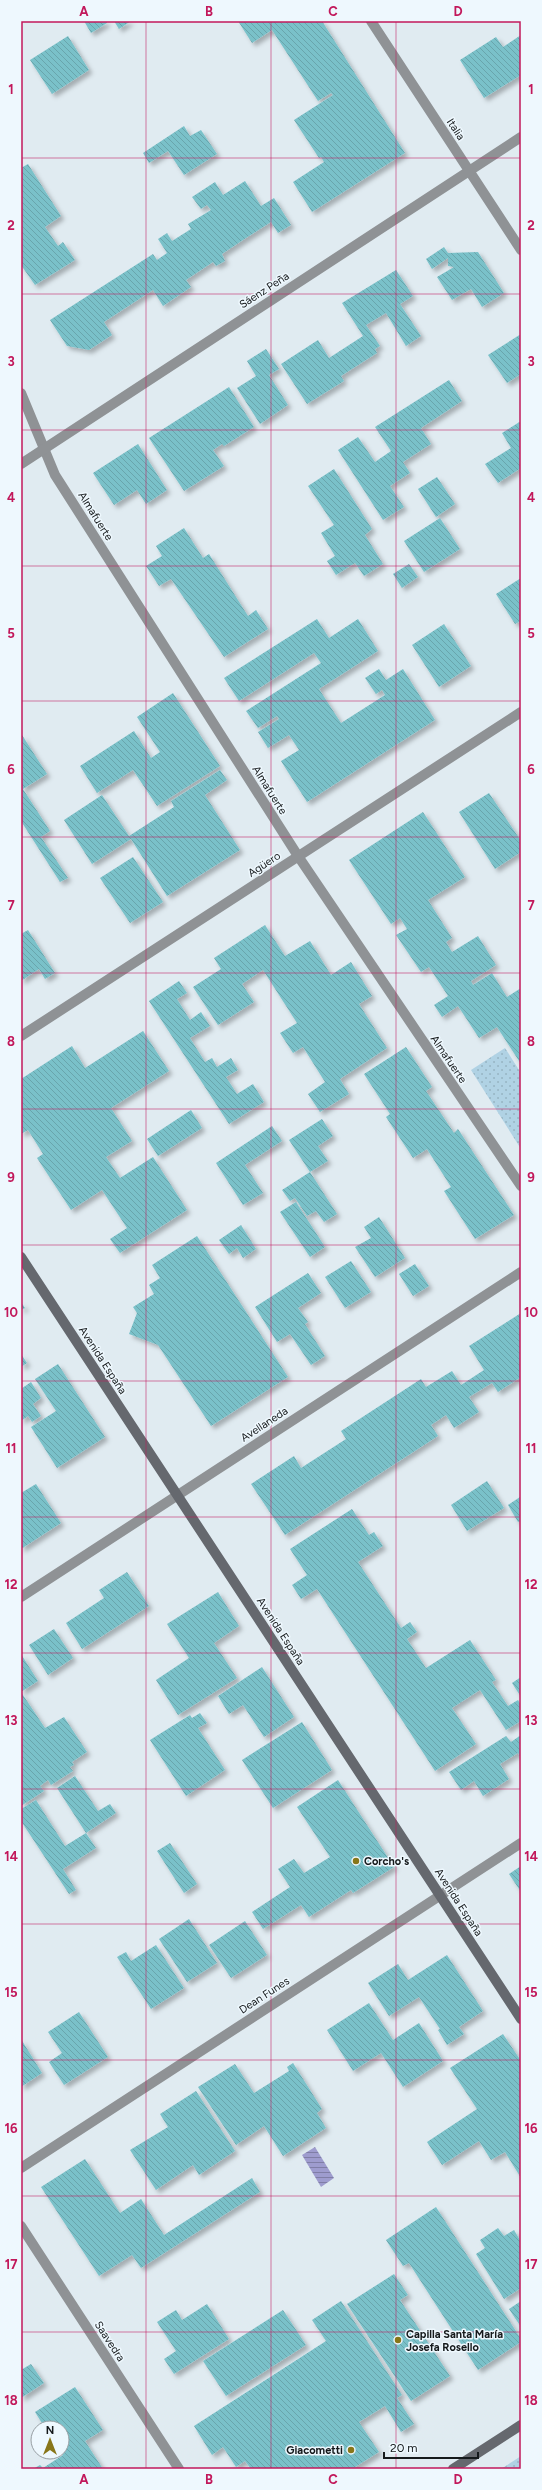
<svg xmlns="http://www.w3.org/2000/svg" width="542" height="2490" viewBox="0 0 542 2490" font-family="Figtree,sans-serif">
	<style>
		.green { fill: url(#green-dots) }
		.water { fill: url(#water-rules) }
		.building { fill: url(#building-back-hatch); filter: url(#shadow) }
		.lines { fill: none; stroke-linecap: round; stroke-linejoin: round }
		.street { stroke: #8f9295; stroke-width: 10 }
		.secondary { stroke: #65686e; stroke-width: 10 }
		.grid { fill: none; stroke: #c2185b; stroke-width: 1; stroke-opacity: 0.55 }
		.poi-dot { fill: #887619; stroke: #eef8fe; stroke-width: 1.5 }
		.labels { text-anchor: middle; stroke-width: 3; stroke-linejoin: round; paint-order: stroke }
		.street-label { font-size: 11px; fill: #15191b; stroke: #eef8fe }
		.poi-label { font-size: 11px; font-weight: bold; fill: #15191b; stroke: #eef8fe; text-anchor: start }
		.neatline { fill: none; stroke: #c2185b; stroke-width: 1.5 }
		.grid-label { font-size: 13px; text-anchor: middle; font-weight: bold; fill: #c2185b }
	</style>
	<defs>
		<pattern id="green-dots" width="8" height="8" patternUnits="userSpaceOnUse"><rect width="8" height="8" fill="#b0d2e4"/><path d="M2 2h.1M6 6h.1" fill="none" stroke="#96b4c3" stroke-width="1.8" stroke-linecap="round"/></pattern>
		<pattern id="water-rules" width="6" height="5" patternUnits="userSpaceOnUse"><rect width="6" height="5" fill="#9e9cce"/><path d="M0 2.5h6" fill="none" stroke="#807ea6"/></pattern>
		<pattern id="building-back-hatch" width="6" height="6" patternUnits="userSpaceOnUse"><rect width="6" height="6" fill="#7ac1c9"/><path d="M-1 5l2 2M0 0l6 6M5-1l2 2" fill="none" stroke="#69a5ac"/></pattern>
		<filter id="shadow"><feDropShadow dx="3.5" dy="3.5" stdDeviation="2" flood-color="#0004"/></filter>
	</defs>
	<rect width="100%" height="100%" fill="#e0ebf1"/>
	<g class="green">
		<polygon points="505,1048 521,1073 521,1149 471,1070"/>
		<polygon points="521,2456 521,2469 501,2469"/>
	</g>
	<polygon class="water" points="315,2147 334,2178 321,2187 302,2155"/>
	<g class="building">
		<polygon points="84,21 106,21 107,23 91,33"/>
		<polygon points="114,21 131,21 119,29"/>
		<polygon points="238,21 322,21 405,153 312,212 293,182 324,162 321,157 319,158 294,120 333,95 331,93 318,101 272,30 252,43"/>
		<polygon points="521,35 521,75 484,98 460,60 496,37 503,47"/>
		<polygon points="68,36 89,70 52,94 30,60"/>
		<polygon points="184,126 190,136 201,130 217,154 184,175 168,151 149,163 143,153"/>
		<polygon points="28,164 61,216 45,227 58,246 63,242 75,260 35,285 21,265 21,168"/>
		<polygon points="245,181 261,206 274,198 291,225 278,233 271,222 246,238 222,254 225,261 216,266 213,262 186,280 191,287 163,306 153,290 104,322 112,335 89,350 67,346 50,320 153,254 157,260 167,253 158,239 167,233 172,241 191,229 188,224 211,210 207,205 201,209 192,197 215,182 223,195"/>
		<polygon points="444,247 448,253 478,252 504,293 482,307 471,289 452,300 437,277 454,267 448,266 448,258 432,269 426,259"/>
		<polygon points="396,270 413,296 400,304 421,336 406,346 386,313 366,325 380,346 375,349 377,353 341,376 344,381 307,404 281,364 318,340 329,358 363,336 342,303"/>
		<polygon points="521,334 521,374 507,383 488,355"/>
		<polygon points="266,349 279,369 269,375 288,405 260,424 237,388 256,376 247,361"/>
		<polygon points="449,380 462,401 421,428 431,444 403,462 410,473 390,486 404,507 383,520 338,450 358,437 375,462 391,451 375,427"/>
		<polygon points="229,387 254,427 224,446 222,444 213,450 224,466 184,491 149,438"/>
		<polygon points="521,421 521,468 498,483 485,464 511,448 502,433"/>
		<polygon points="138,444 167,490 146,504 137,490 114,505 93,473"/>
		<polygon points="334,469 372,529 365,535 383,564 364,576 355,563 336,575 327,561 335,556 321,533 334,525 308,486"/>
		<polygon points="437,477 455,504 436,517 418,489"/>
		<polygon points="440,518 460,549 424,572 404,541"/>
		<polygon points="184,528 203,558 209,554 248,616 256,610 268,629 224,657 171,579 159,586 146,566 162,556 156,546"/>
		<polygon points="409,564 418,577 402,588 393,574"/>
		<polygon points="521,578 521,621 515,624 496,594"/>
		<polygon points="317,619 329,638 358,619 378,651 319,689 341,723 385,695 382,690 376,694 365,678 379,669 386,680 403,669 435,720 307,802 281,761 299,750 289,735 268,748 258,732 279,719 277,716 258,728 246,711 321,663 314,653 239,701 224,678"/>
		<polygon points="444,624 471,666 439,687 412,645"/>
		<polygon points="173,693 220,766 157,806 133,770 97,793 80,766 134,731 151,758 160,752 137,717"/>
		<polygon points="22,735 47,774 23,789 50,831 41,837 68,878 60,882 21,821"/>
		<polygon points="220,770 227,780 205,795 240,850 167,896 131,839 92,864 64,820 102,795 129,836 174,807 171,801"/>
		<polygon points="489,793 521,841 521,852 495,869 459,812"/>
		<polygon points="423,812 465,877 428,900 452,938 446,942 452,952 478,936 496,965 471,981 473,985 492,973 507,997 521,988 521,1064 497,1027 479,1038 458,1006 442,1017 434,1005 448,996 429,967 421,972 396,935 407,929 400,918 391,924 349,860"/>
		<polygon points="133,857 163,902 130,923 100,878"/>
		<polygon points="265,925 285,956 310,941 331,975 351,962 372,996 359,1004 387,1048 340,1079 349,1094 320,1112 308,1094 325,1082 303,1047 293,1053 280,1033 297,1023 263,970 242,984 254,1002 218,1025 193,987 221,969 214,958"/>
		<polygon points="28,930 55,973 45,979 39,969 21,981 21,934"/>
		<polygon points="179,981 187,993 177,999 190,1020 201,1012 210,1026 190,1038 205,1062 212,1058 217,1067 231,1058 238,1070 226,1077 237,1094 253,1084 264,1102 229,1124 149,1001"/>
		<polygon points="143,1031 169,1071 111,1108 132,1141 106,1157 120,1178 153,1157 187,1210 120,1253 110,1239 127,1228 102,1190 71,1210 37,1158 43,1154 28,1130 21,1134 21,1079 72,1046 85,1068"/>
		<polygon points="406,1047 432,1087 426,1091 454,1133 458,1129 514,1215 475,1239 444,1191 451,1187 427,1149 413,1158 386,1117 390,1114 364,1074"/>
		<polygon points="191,1110 202,1128 158,1156 147,1139"/>
		<polygon points="322,1119 333,1136 318,1146 328,1161 310,1172 337,1214 324,1222 316,1211 307,1216 295,1198 290,1201 282,1190 310,1172 289,1140"/>
		<polygon points="272,1126 282,1141 245,1165 263,1193 243,1205 216,1163"/>
		<polygon points="296,1202 325,1247 310,1257 280,1212"/>
		<polygon points="379,1217 405,1258 375,1277 355,1247 371,1238 364,1227"/>
		<polygon points="241,1225 256,1249 243,1258 237,1248 229,1254 219,1240"/>
		<polygon points="197,1236 288,1377 211,1426 158,1345 129,1334 137,1313 133,1307 154,1294 149,1285 160,1278 152,1265"/>
		<polygon points="351,1261 371,1292 345,1308 325,1277"/>
		<polygon points="415,1264 429,1286 413,1296 399,1274"/>
		<polygon points="308,1273 321,1293 298,1308 308,1322 305,1324 325,1356 311,1365 290,1334 277,1342 255,1307"/>
		<polygon points="21,1302 25,1308 21,1310"/>
		<polygon points="521,1313 521,1377 498,1392 492,1383 469,1397 479,1412 454,1428 446,1415 431,1425 438,1436 285,1535 251,1484 294,1456 301,1468 346,1439 341,1431 421,1379 426,1387 452,1371 461,1385 484,1370 469,1346"/>
		<polygon points="21,1354 27,1363 21,1367"/>
		<polygon points="58,1364 105,1437 57,1468 31,1427 56,1411 35,1379"/>
		<polygon points="31,1382 41,1398 33,1404 41,1416 32,1422 28,1416 21,1421 21,1389"/>
		<polygon points="487,1481 504,1508 467,1531 451,1505"/>
		<polygon points="36,1484 61,1523 21,1549 21,1493"/>
		<polygon points="520,1497 521,1521 518,1522 508,1505"/>
		<polygon points="352,1509 369,1535 374,1532 383,1546 358,1562 401,1628 410,1622 417,1632 407,1639 426,1668 470,1640 496,1680 492,1682 508,1706 518,1700 521,1705 521,1721 506,1730 480,1690 452,1708 476,1744 435,1771 317,1589 301,1599 292,1585 307,1575 290,1549"/>
		<polygon points="127,1572 149,1606 82,1649 66,1623 104,1598 99,1590"/>
		<polygon points="218,1592 239,1626 214,1643 237,1678 178,1715 156,1680 189,1658 167,1624"/>
		<polygon points="54,1629 73,1658 48,1675 29,1645"/>
		<polygon points="21,1654 38,1681 21,1692 45,1728 64,1717 87,1752 72,1762 74,1765 70,1767 73,1771 51,1785 48,1780 40,1786 44,1791 21,1806"/>
		<polygon points="262,1667 294,1717 264,1737 243,1705 229,1714 218,1696"/>
		<polygon points="521,1677 521,1697 512,1683"/>
		<polygon points="200,1713 207,1723 198,1728 225,1770 186,1796 150,1740 190,1715 192,1718"/>
		<polygon points="302,1722 332,1770 273,1808 242,1760"/>
		<polygon points="521,1735 521,1758 518,1753 500,1764 509,1779 483,1796 474,1781 461,1790 449,1772 506,1736 511,1742"/>
		<polygon points="75,1776 98,1811 110,1804 116,1813 86,1833 57,1788"/>
		<polygon points="338,1780 394,1867 353,1893 351,1890 309,1917 301,1905 263,1929 252,1912 290,1887 278,1869 294,1859 304,1873 330,1857 297,1807"/>
		<polygon points="36,1800 65,1846 86,1833 96,1848 63,1869 76,1890 69,1894 21,1821 21,1809"/>
		<polygon points="170,1843 197,1884 184,1893 157,1851"/>
		<polygon points="521,1866 521,1892 509,1874"/>
		<polygon points="189,1919 217,1963 187,1982 159,1939"/>
		<polygon points="245,1921 267,1955 231,1978 209,1945"/>
		<polygon points="156,1945 184,1988 151,2009 117,1957 126,1952 131,1961"/>
		<polygon points="447,1955 483,2011 459,2027 464,2034 447,2045 438,2030 440,2029 419,1997 389,2016 368,1983 398,1964 408,1980"/>
		<polygon points="369,2003 393,2040 419,2023 443,2061 403,2087 381,2053 353,2071 327,2030"/>
		<polygon points="79,2012 108,2057 64,2085 49,2062 62,2053 48,2032"/>
		<polygon points="503,2034 521,2061 521,2178 505,2152 491,2160 479,2141 442,2165 427,2142 477,2109 450,2068"/>
		<polygon points="21,2039 42,2073 21,2087"/>
		<polygon points="293,2063 322,2109 317,2113 326,2128 283,2156 264,2126 236,2145 198,2087 235,2064 254,2093 289,2071 287,2067"/>
		<polygon points="196,2091 235,2151 199,2175 193,2165 156,2190 130,2150 168,2127 160,2114"/>
		<polygon points="85,2159 120,2213 141,2199 164,2235 252,2178 260,2192 141,2268 132,2255 99,2276 41,2187"/>
		<polygon points="436,2207 521,2339 521,2342 478,2370 409,2263 403,2266 386,2240"/>
		<polygon points="498,2228 504,2236 514,2230 521,2242 521,2288 504,2299 476,2254 485,2248 480,2240"/>
		<polygon points="394,2274 408,2295 400,2300 450,2376 411,2401 347,2304"/>
		<polygon points="341,2301 402,2395 397,2398 414,2424 401,2432 385,2406 359,2422 379,2452 352,2469 251,2469 245,2461 236,2467 223,2447 212,2455 194,2426 326,2341 312,2320"/>
		<polygon points="521,2301 521,2327 509,2309"/>
		<polygon points="207,2304 229,2339 174,2374 164,2359 176,2351 157,2322 176,2310 182,2320"/>
		<polygon points="283,2310 306,2345 226,2396 203,2361"/>
		<polygon points="31,2364 44,2383 21,2398 21,2370"/>
		<polygon points="75,2387 103,2430 85,2441 103,2469 33,2469 40,2465 43,2468 63,2455 61,2452 62,2428 45,2428 35,2412"/>
	</g>
	<g class="lines">
		<g class="street">
			<polyline points="371,21 521,250"/>
			<polyline points="21,393 55,475 298,856 521,1186"/>
			<polyline points="21,464 521,137"/>
			<polyline points="21,1036 521,712"/>
			<polyline points="21,1597 521,1272"/>
			<polyline points="21,2168 521,1843"/>
			<polyline points="21,2226 179,2469"/>
		</g>
		<g class="secondary">
			<polyline points="21,1257 521,2019"/>
			<polyline points="453,2469 521,2425"/>
		</g>
	</g>
	<path class="grid" d="M146 21V2469M271 21V2469M396 21V2469M21 158H521M21 294H521M21 430H521M21 566H521M21 701H521M21 837H521M21 973H521M21 1109H521M21 1245H521M21 1381H521M21 1517H521M21 1653H521M21 1789H521M21 1924H521M21 2060H521M21 2196H521M21 2332H521"/>
	<g class="poi-dot">
		<circle cx="356" cy="1861" r="4"/>
		<circle cx="398" cy="2340" r="4"/>
		<circle cx="351" cy="2450" r="4"/>
	</g>
	<g class="labels">
		<g class="street-label">
			<text transform="translate(456 129) rotate(57)" y="4">Italia</text>
			<text transform="translate(264 290) rotate(-33)" y="4">Sáenz Peña</text>
			<text transform="translate(96 516) rotate(58)" y="4">Almafuerte</text>
			<text transform="translate(270 790) rotate(58)" y="4">Almafuerte</text>
			<text transform="translate(264 864) rotate(-33)" y="4">Agüero</text>
			<text transform="translate(449 1059) rotate(56)" y="4">Almafuerte</text>
			<text transform="translate(103 1360) rotate(57)" y="4">Avenida España</text>
			<text transform="translate(264 1424) rotate(-33)" y="4">Avellaneda</text>
			<text transform="translate(281 1631) rotate(57)" y="4">Avenida España</text>
			<text transform="translate(459 1902) rotate(57)" y="4">Avenida España</text>
			<text transform="translate(264 1995) rotate(-33)" y="4">Dean Funes</text>
			<text transform="translate(110 2341) rotate(57)" y="4">Saavedra</text>
		</g>
		<g class="poi-label">
			<text x="364" y="1865">Corcho's</text>
			<text x="406" y="2338">Capilla Santa María<tspan x="406" dy="13">Josefa Rosello</tspan></text>
			<text x="343" y="2454" text-anchor="end">Giacometti</text>
		</g>
	</g>
	<rect width="542" height="2490" fill="none" stroke="#eef8fe" stroke-width="44"/>
	<g transform="translate(50 2440)"><circle r="19" fill="#eef8fe" stroke="#979fa3"/>
	<path d="M0-3L7 15L0 10L-7 15Z" fill="#887619"/>
	<text y="-6" font-size="11" font-weight="bold" text-anchor="middle" fill="#15191b">N</text>
	</g>
	<path d="M384 2452v6h94v-6" fill="none" stroke="#15191b" stroke-width="2"/>
	<text x="390" y="2452" font-size="12" fill="#15191b" stroke="#eef8fe" stroke-width="3" paint-order="stroke">20 m</text>
	<rect x="22" y="22" width="498" height="2446" class="neatline"/>
	<g class="grid-label">
		<text x="84" y="16">A</text>
		<text x="209" y="16">B</text>
		<text x="333" y="16">C</text>
		<text x="458" y="16">D</text>
		<text x="11" y="94">1</text>
		<text x="531" y="94">1</text>
		<text x="11" y="230">2</text>
		<text x="531" y="230">2</text>
		<text x="11" y="366">3</text>
		<text x="531" y="366">3</text>
		<text x="11" y="502">4</text>
		<text x="531" y="502">4</text>
		<text x="11" y="638">5</text>
		<text x="531" y="638">5</text>
		<text x="11" y="774">6</text>
		<text x="531" y="774">6</text>
		<text x="11" y="910">7</text>
		<text x="531" y="910">7</text>
		<text x="11" y="1046">8</text>
		<text x="531" y="1046">8</text>
		<text x="11" y="1182">9</text>
		<text x="531" y="1182">9</text>
		<text x="11" y="1317">10</text>
		<text x="531" y="1317">10</text>
		<text x="11" y="1453">11</text>
		<text x="531" y="1453">11</text>
		<text x="11" y="1589">12</text>
		<text x="531" y="1589">12</text>
		<text x="11" y="1725">13</text>
		<text x="531" y="1725">13</text>
		<text x="11" y="1861">14</text>
		<text x="531" y="1861">14</text>
		<text x="11" y="1997">15</text>
		<text x="531" y="1997">15</text>
		<text x="11" y="2133">16</text>
		<text x="531" y="2133">16</text>
		<text x="11" y="2269">17</text>
		<text x="531" y="2269">17</text>
		<text x="11" y="2405">18</text>
		<text x="531" y="2405">18</text>
		<text x="84" y="2484">A</text>
		<text x="209" y="2484">B</text>
		<text x="333" y="2484">C</text>
		<text x="458" y="2484">D</text>
	</g>
</svg>
